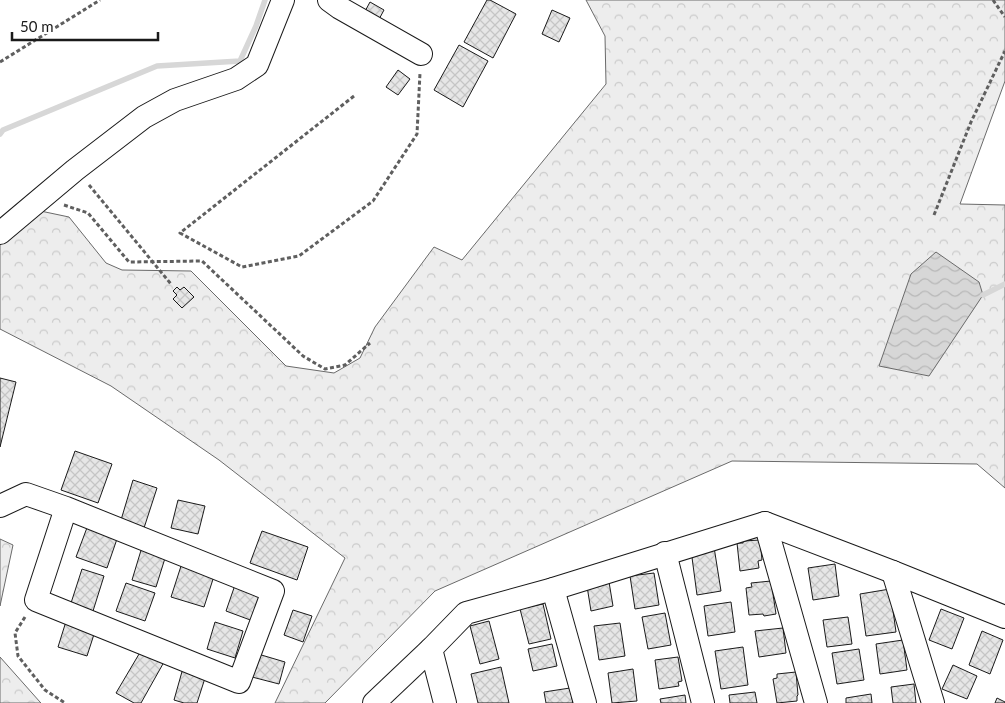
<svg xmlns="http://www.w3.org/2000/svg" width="1005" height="703" viewBox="0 0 1005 703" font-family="Lato,sans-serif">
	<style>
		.forest { fill: url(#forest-crowns); stroke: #6a6a6a }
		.water { fill: url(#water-waves); stroke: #6a6a6a }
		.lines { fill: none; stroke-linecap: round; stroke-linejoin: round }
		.stream { stroke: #d7d7d7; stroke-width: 5.5 }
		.building { fill: url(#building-cross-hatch); stroke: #1a1a1a }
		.minor-casing { stroke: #1a1a1a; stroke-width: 24 }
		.path { stroke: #5f5f5f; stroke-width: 3; stroke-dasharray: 4 2.5; stroke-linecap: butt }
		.minor { stroke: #fff; stroke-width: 22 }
	</style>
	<defs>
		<pattern id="forest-crowns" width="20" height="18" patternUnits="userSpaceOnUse" patternTransform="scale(1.25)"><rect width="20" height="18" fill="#ededed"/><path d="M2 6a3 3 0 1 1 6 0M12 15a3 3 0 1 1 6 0" fill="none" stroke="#cbcbcb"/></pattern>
		<pattern id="water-waves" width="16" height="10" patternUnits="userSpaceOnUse" patternTransform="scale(1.25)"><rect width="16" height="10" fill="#d7d7d7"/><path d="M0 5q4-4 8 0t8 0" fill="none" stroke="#b8b8b8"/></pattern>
		<pattern id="building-cross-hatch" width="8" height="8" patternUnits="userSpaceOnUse" patternTransform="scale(1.25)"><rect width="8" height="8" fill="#e6e6e6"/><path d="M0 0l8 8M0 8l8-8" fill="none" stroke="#c5c5c5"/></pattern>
	</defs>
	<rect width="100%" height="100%" fill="#fff"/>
	<g class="forest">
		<polygon points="586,0 1005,0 1005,81 960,204 1005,205 1005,488 977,464 732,461 435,591 325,703 275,703 345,558 219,460 111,386 0,329 0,239 31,209 69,217 106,263 122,270 191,271 286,366 334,373 360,358 375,327 434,247 462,260 606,84 605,36"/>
		<polygon points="0,539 13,545 0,606"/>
		<polygon points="0,657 40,702 41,703 0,703"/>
	</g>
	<polygon class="water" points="936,252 979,282 983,295 929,376 879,366 911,274"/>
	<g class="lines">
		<g class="stream">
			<polyline points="0,134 3,130 157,66 240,61 256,26 265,0"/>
			<polyline points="983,295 1005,284"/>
		</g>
	</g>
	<g class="building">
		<polygon points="487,0 490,0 516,14 493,58 464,42"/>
		<polygon points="370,2 384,10 377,23 363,15"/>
		<polygon points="552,10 570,18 559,42 542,34"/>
		<polygon points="459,45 488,61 463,107 434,90"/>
		<polygon points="398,70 410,79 398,95 386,87"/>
		<polygon points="177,287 180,290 184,287 194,297 182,308 173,299 177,295 173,291"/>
		<polygon points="0,378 16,382 0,447"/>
		<polygon points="75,451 112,464 98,503 61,490"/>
		<polygon points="133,480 157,488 144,528 121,520"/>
		<polygon points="178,500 205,506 198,534 171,528"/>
		<polygon points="88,525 118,536 107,568 76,557"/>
		<polygon points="262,531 308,547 297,580 250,563"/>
		<polygon points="760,540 762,560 758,561 759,568 740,571 737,543 743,543 743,541"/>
		<polygon points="142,547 166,555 156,587 132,580"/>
		<polygon points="714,547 721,591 697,595 691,550"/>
		<polygon points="182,563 215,573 204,607 171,597"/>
		<polygon points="835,564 839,596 813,600 808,568"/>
		<polygon points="82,569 104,576 93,611 71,603"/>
		<polygon points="654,573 659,605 635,609 630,576"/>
		<polygon points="608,576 613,606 591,611 586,580"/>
		<polygon points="771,581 776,614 764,616 763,614 749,615 746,588 752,587 751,583"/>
		<polygon points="126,583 155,593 145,621 116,611"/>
		<polygon points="235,585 262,594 253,621 226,611"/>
		<polygon points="890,589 896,632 866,636 860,594"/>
		<polygon points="731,602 735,632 708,636 704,606"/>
		<polygon points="543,604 551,639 529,644 520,609"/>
		<polygon points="941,609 964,618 952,649 929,640"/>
		<polygon points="293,610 312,616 303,642 284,635"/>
		<polygon points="665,613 671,645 648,649 642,617"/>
		<polygon points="68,615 97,625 87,656 58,647"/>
		<polygon points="848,617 852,644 827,647 823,620"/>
		<polygon points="489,621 499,659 480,664 470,626"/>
		<polygon points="215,622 243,631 235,658 207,649"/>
		<polygon points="620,623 625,656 599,660 594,626"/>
		<polygon points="783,628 786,653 759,657 755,631"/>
		<polygon points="982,631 1003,640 990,674 969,665"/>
		<polygon points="903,640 907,670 880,674 876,644"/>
		<polygon points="552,644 557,666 533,671 528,649"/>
		<polygon points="743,647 748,685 721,689 715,651"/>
		<polygon points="142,649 164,662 141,703 134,703 116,693"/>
		<polygon points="859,649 864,680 837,684 832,653"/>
		<polygon points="258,654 285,662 279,684 252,677"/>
		<polygon points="678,657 682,681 678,682 679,686 659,689 655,660"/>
		<polygon points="953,665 977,676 967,699 942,689"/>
		<polygon points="501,667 509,703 478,703 471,674"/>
		<polygon points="183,668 206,675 197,703 184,703 174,700"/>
		<polygon points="633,669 637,701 612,703 608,673"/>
		<polygon points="796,672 798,695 797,696 797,701 777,703 773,679 777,678 777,674"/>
		<polygon points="914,684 916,703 893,703 891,687"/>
		<polygon points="570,688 573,703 546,703 544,692"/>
		<polygon points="755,692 757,703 730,703 729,695"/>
		<polygon points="871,694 872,703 846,703 846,698"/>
		<polygon points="685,695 686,703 661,703 660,699"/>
		<polygon points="997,698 1005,702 1005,703 995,703"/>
	</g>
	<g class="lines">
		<defs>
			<g id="minor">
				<polyline points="329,0 340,8 421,54"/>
				<polyline points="0,233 75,170 144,117 175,100 236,79 257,65 283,0"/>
				<polyline points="0,506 26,494 66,508 273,591 239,682 36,600 66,508"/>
				<polyline points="765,523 816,703"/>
				<polyline points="665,553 703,703"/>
				<polyline points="893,572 933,703"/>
				<polyline points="553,589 585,703"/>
				<polyline points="374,703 431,649"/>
				<polyline points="445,703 431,649 466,613 553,589 765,523 893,572 1005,617"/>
			</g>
		</defs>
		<use href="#minor" class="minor-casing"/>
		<g class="path">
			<polyline points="993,0 1005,17"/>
			<polyline points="0,62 100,0"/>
			<polyline points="354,96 180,233 242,267 299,256 373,201 417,134 420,73"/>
			<polyline points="89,185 171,284"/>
			<polyline points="64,205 88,213 129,262 202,261 303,356 325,369 345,365 370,343"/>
			<polyline points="934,215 971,122 1005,51"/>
			<polyline points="25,617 15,633 18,656 45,690 65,703"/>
		</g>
		<use href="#minor" class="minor"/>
	</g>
	<path d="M12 32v8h146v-8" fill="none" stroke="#1a1a1a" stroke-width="2.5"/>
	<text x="20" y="32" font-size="15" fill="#1a1a1a" stroke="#ffffff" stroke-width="4" paint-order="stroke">50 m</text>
</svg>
